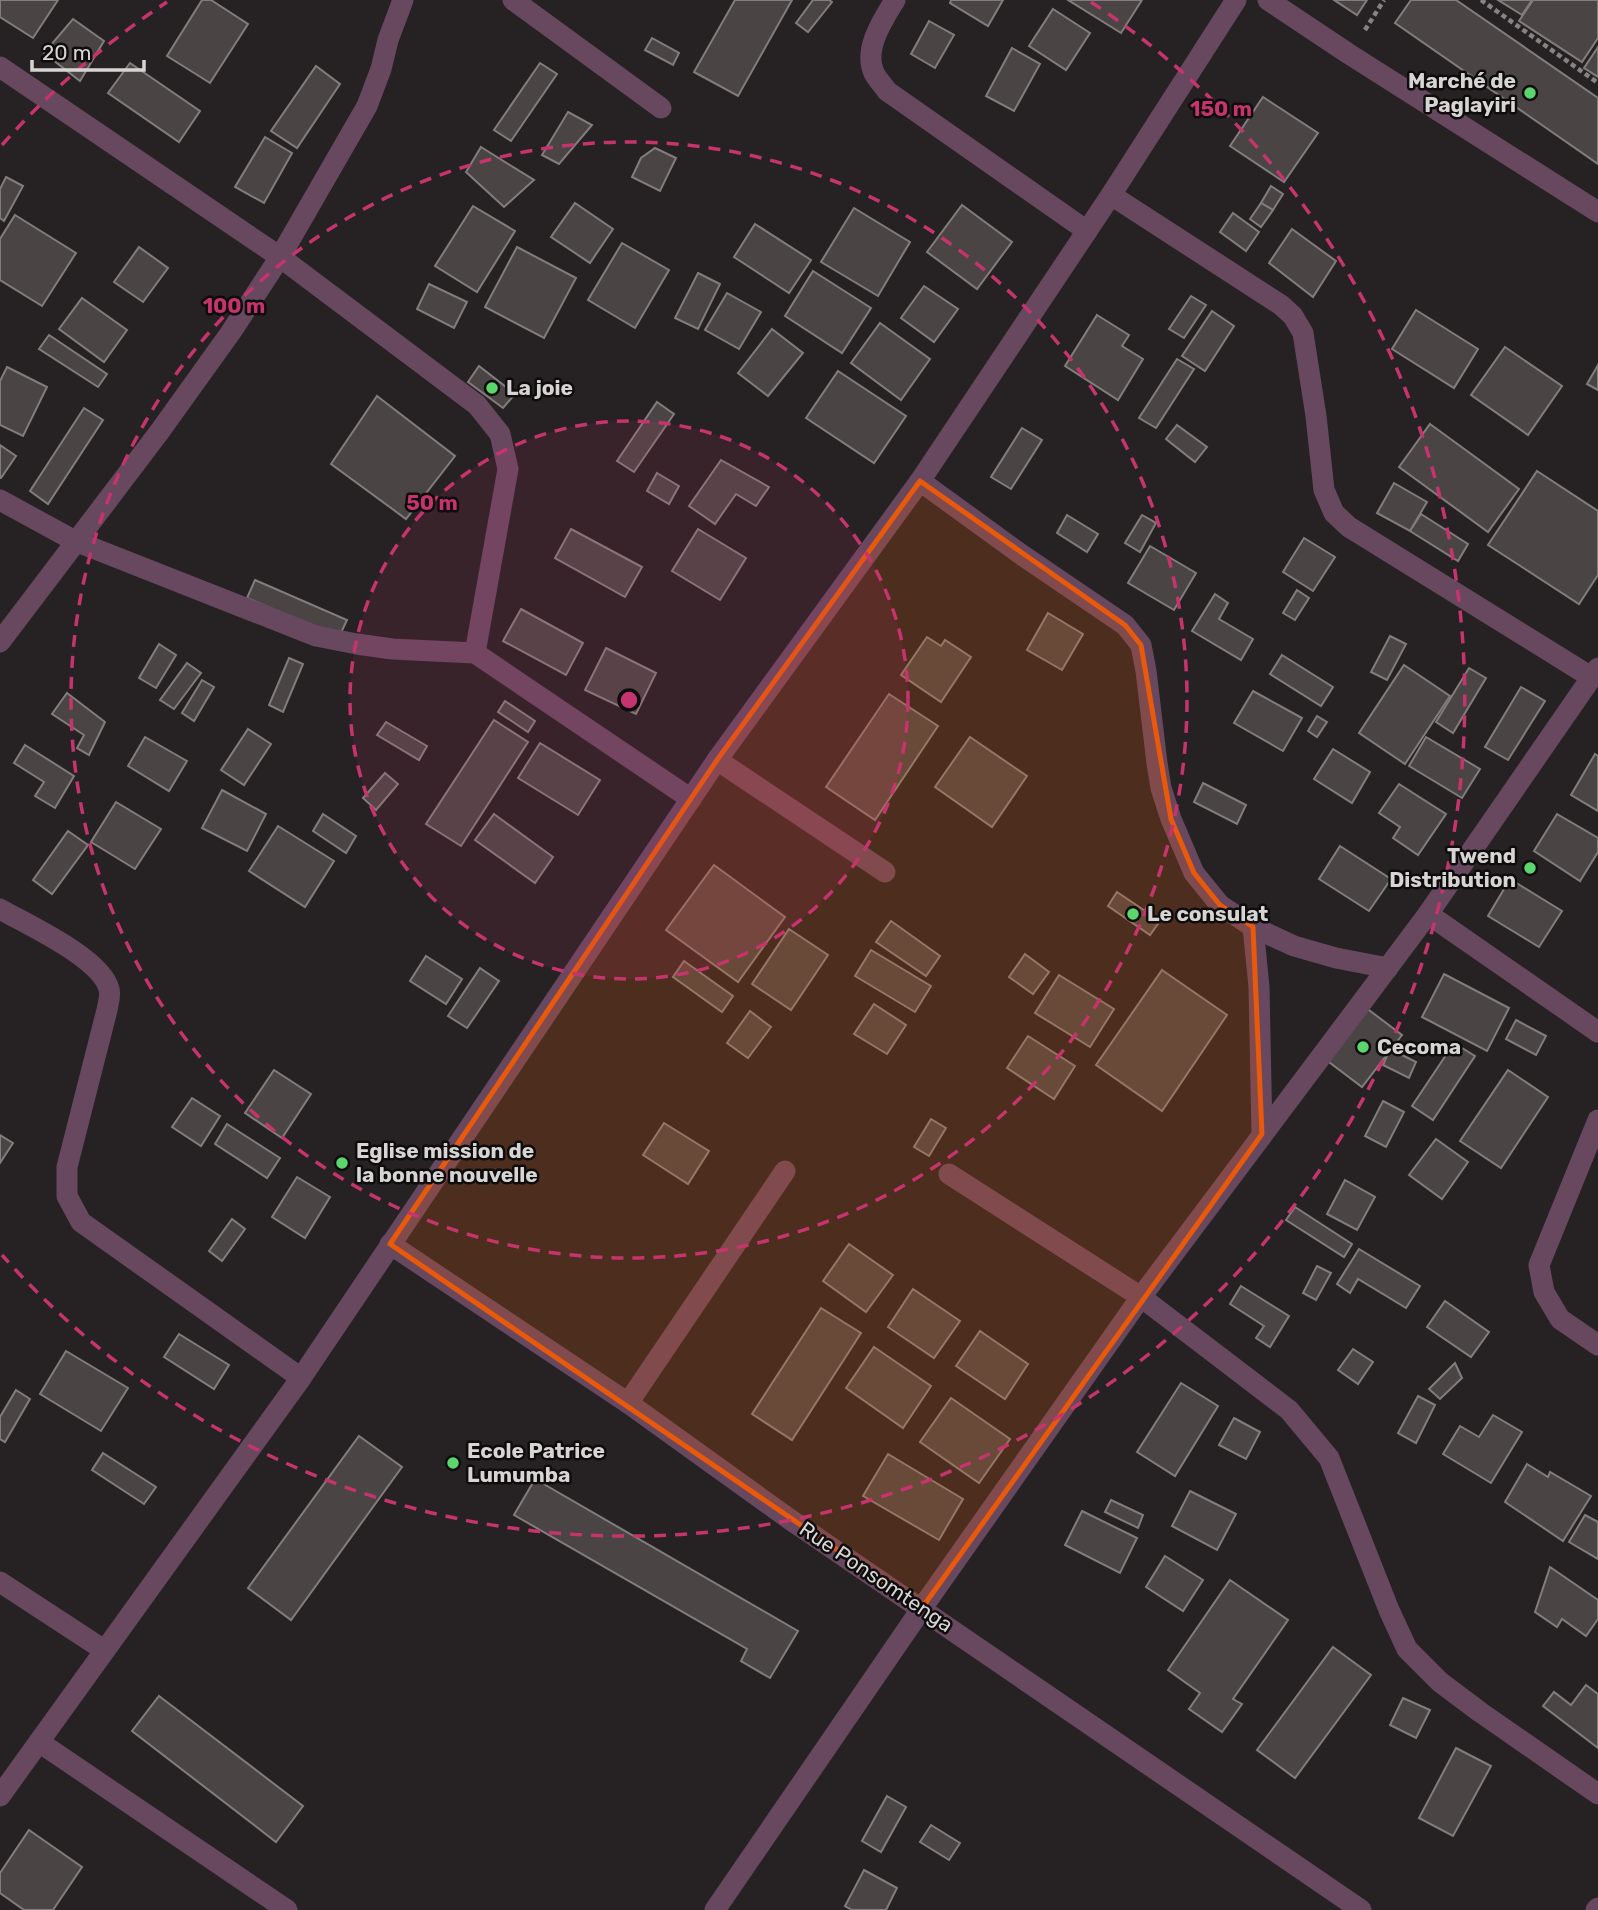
<svg xmlns="http://www.w3.org/2000/svg" width="1598" height="1910" viewBox="0 0 1598 1910" font-family="Rubik,sans-serif">
	<style>
		.building { fill: #4a4544; stroke: #827d7c; stroke-width: 2 }
		.lines { fill: none; stroke-linecap: round; stroke-linejoin: round }
		.path { stroke: #878384; stroke-width: 4.5; stroke-dasharray: 5 3.5; stroke-linecap: butt }
		.minor { stroke: #68485f; stroke-width: 21 }
		.marked { fill: #e8590c; fill-opacity: 0.2; stroke: #e8590c; stroke-width: 5; stroke-linejoin: round }
		.ring { fill: none; stroke: #c5346d; stroke-width: 3.5; stroke-dasharray: 12 9 }
		.poi-dot { fill: #5cd56d; stroke: #0e0c0c; stroke-width: 2.5 }
		.labels { text-anchor: middle; stroke-width: 5; stroke-linejoin: round; paint-order: stroke }
		.poi-label { font-size: 21px; font-weight: bold; fill: #d7d4d4; stroke: #0e0c0c; text-anchor: start }
		.street-label { font-size: 21px; fill: #d7d4d4; stroke: #0e0c0c }
		.centre { fill: #c5346d; stroke: #0e0c0c; stroke-width: 3.5 }
		.ring-label { font-size: 21px; text-anchor: middle; font-weight: bold; fill: #c5346d; stroke: #0e0c0c; stroke-width: 5; stroke-linejoin: round; paint-order: stroke }
	</style>
	<rect width="100%" height="100%" fill="#262223"/>
	<g class="building">
		<polygon points="0,0 58,0 33,38 0,17"/>
		<polygon points="202,0 211,0 248,24 210,83 167,56"/>
		<polygon points="735,0 792,0 738,96 694,72"/>
		<polygon points="813,0 829,0 832,2 808,32 796,23"/>
		<polygon points="951,0 1003,0 988,26 950,3"/>
		<polygon points="1068,0 1142,0 1121,33"/>
		<polygon points="1334,0 1367,0 1357,15"/>
		<polygon points="1411,0 1456,0 1598,98 1598,164 1395,23"/>
		<polygon points="1498,0 1532,0 1522,15"/>
		<polygon points="1533,0 1598,0 1598,38 1582,62 1519,21"/>
		<polygon points="1053,9 1090,33 1066,70 1029,46"/>
		<polygon points="73,19 104,41 80,81 44,53"/>
		<polygon points="929,21 954,35 935,68 911,54"/>
		<polygon points="652,38 679,53 673,65 645,50"/>
		<polygon points="1598,47 1598,77 1584,68"/>
		<polygon points="1012,48 1040,64 1014,111 986,96"/>
		<polygon points="130,63 200,111 179,142 108,93"/>
		<polygon points="540,63 557,74 511,141 494,130"/>
		<polygon points="316,66 340,84 297,148 271,131"/>
		<polygon points="1263,97 1318,133 1284,182 1230,146"/>
		<polygon points="568,112 592,125 559,164 542,155"/>
		<polygon points="265,137 292,153 264,203 235,187"/>
		<polygon points="481,147 534,180 504,207 466,172"/>
		<polygon points="655,148 676,158 660,191 632,177 641,158"/>
		<polygon points="6,177 23,186 4,221 0,218 0,189"/>
		<polygon points="1271,186 1283,194 1273,210 1261,203"/>
		<polygon points="575,203 613,229 590,263 551,237"/>
		<polygon points="1261,203 1273,210 1261,227 1250,219"/>
		<polygon points="962,205 1012,242 977,289 927,252"/>
		<polygon points="473,206 515,231 477,292 435,266"/>
		<polygon points="854,208 910,242 878,296 821,262"/>
		<polygon points="1233,213 1259,232 1246,251 1220,232"/>
		<polygon points="15,215 76,253 42,306 0,280 0,239"/>
		<polygon points="755,224 811,260 789,293 734,257"/>
		<polygon points="1292,229 1336,261 1313,297 1269,263"/>
		<polygon points="622,243 669,270 635,328 588,300"/>
		<polygon points="139,247 168,268 143,302 114,282"/>
		<polygon points="517,247 576,278 544,338 485,307"/>
		<polygon points="813,271 871,308 842,353 785,316"/>
		<polygon points="698,273 720,284 698,329 675,318"/>
		<polygon points="429,284 467,302 454,328 417,309"/>
		<polygon points="924,286 958,309 934,342 901,318"/>
		<polygon points="727,293 761,312 739,349 705,330"/>
		<polygon points="1191,296 1206,305 1184,338 1169,329"/>
		<polygon points="82,298 127,330 104,362 59,329"/>
		<polygon points="1416,310 1478,349 1454,388 1392,349"/>
		<polygon points="1212,311 1234,326 1205,371 1182,356"/>
		<polygon points="1097,315 1129,335 1122,346 1143,359 1118,400 1065,366"/>
		<polygon points="880,323 930,359 901,400 851,363"/>
		<polygon points="772,329 803,353 768,396 738,373"/>
		<polygon points="49,335 107,374 98,387 39,349"/>
		<polygon points="1505,347 1562,386 1528,435 1471,395"/>
		<polygon points="1177,359 1194,369 1156,428 1139,418"/>
		<polygon points="1598,365 1598,390 1587,384"/>
		<polygon points="479,366 515,394 503,408 468,382"/>
		<polygon points="7,367 47,387 23,436 0,425 0,381"/>
		<polygon points="838,371 906,416 874,463 806,418"/>
		<polygon points="377,396 455,456 406,519 331,464"/>
		<polygon points="657,402 674,414 634,472 617,461"/>
		<polygon points="84,408 103,420 48,504 30,491"/>
		<polygon points="1430,424 1519,489 1488,532 1399,467"/>
		<polygon points="1177,425 1207,447 1195,462 1166,439"/>
		<polygon points="1022,428 1042,440 1011,489 991,477"/>
		<polygon points="0,445 16,456 1,478 0,478"/>
		<polygon points="721,460 769,487 756,506 736,494 715,524 689,506"/>
		<polygon points="1537,471 1598,511 1598,575 1579,604 1488,545"/>
		<polygon points="657,473 679,486 669,504 647,491"/>
		<polygon points="1394,483 1427,502 1410,531 1377,513"/>
		<polygon points="1421,514 1468,544 1458,561 1410,531"/>
		<polygon points="1067,515 1098,534 1087,552 1057,533"/>
		<polygon points="1142,515 1156,523 1140,552 1125,543"/>
		<polygon points="571,529 642,567 625,597 555,558"/>
		<polygon points="698,529 746,558 720,600 672,571"/>
		<polygon points="1304,538 1335,557 1313,591 1283,572"/>
		<polygon points="1150,546 1196,573 1174,610 1128,583"/>
		<polygon points="255,580 347,620 339,637 247,598"/>
		<polygon points="1297,590 1309,598 1295,620 1283,613"/>
		<polygon points="1215,594 1228,603 1219,619 1253,639 1241,660 1192,631"/>
		<polygon points="521,609 583,643 566,675 503,641"/>
		<polygon points="1048,613 1083,634 1062,670 1027,650"/>
		<polygon points="1390,636 1406,644 1387,680 1371,672"/>
		<polygon points="927,637 941,646 945,640 971,657 941,702 901,675"/>
		<polygon points="159,644 176,655 156,688 139,678"/>
		<polygon points="606,648 656,673 636,714 585,690"/>
		<polygon points="1282,655 1333,687 1321,706 1270,674"/>
		<polygon points="289,658 303,664 283,712 269,705"/>
		<polygon points="187,663 201,673 174,709 160,700"/>
		<polygon points="1404,665 1450,696 1405,764 1359,733"/>
		<polygon points="1469,668 1486,678 1453,733 1436,722"/>
		<polygon points="202,680 214,687 194,721 182,713"/>
		<polygon points="1521,687 1545,701 1508,760 1485,747"/>
		<polygon points="1253,691 1302,718 1283,751 1234,723"/>
		<polygon points="67,693 105,722 89,755 77,748 84,735 52,714"/>
		<polygon points="889,694 938,726 875,820 826,787"/>
		<polygon points="505,701 535,721 528,732 498,712"/>
		<polygon points="1317,716 1327,722 1317,737 1308,731"/>
		<polygon points="494,720 528,742 461,846 426,824"/>
		<polygon points="386,722 427,746 419,760 377,735"/>
		<polygon points="248,729 271,744 244,785 221,770"/>
		<polygon points="145,737 187,761 169,791 128,766"/>
		<polygon points="970,737 1027,776 992,827 935,787"/>
		<polygon points="1426,737 1480,769 1462,798 1409,766"/>
		<polygon points="540,743 600,780 578,815 518,778"/>
		<polygon points="25,745 74,776 55,808 35,796 44,782 14,763"/>
		<polygon points="1333,749 1370,772 1352,803 1314,779"/>
		<polygon points="1595,754 1598,756 1598,811 1571,795"/>
		<polygon points="385,773 398,784 376,810 363,798"/>
		<polygon points="1203,783 1246,805 1237,824 1194,802"/>
		<polygon points="1399,784 1446,814 1418,855 1393,838 1400,827 1379,813"/>
		<polygon points="222,790 266,814 247,851 202,828"/>
		<polygon points="116,802 161,829 135,869 91,842"/>
		<polygon points="323,814 356,836 346,853 313,831"/>
		<polygon points="494,814 553,857 535,883 475,840"/>
		<polygon points="1557,814 1598,838 1598,852 1580,881 1534,851"/>
		<polygon points="278,826 334,861 305,907 249,871"/>
		<polygon points="68,831 88,845 52,894 33,880"/>
		<polygon points="1340,846 1391,879 1369,911 1319,879"/>
		<polygon points="714,865 785,917 738,982 666,930"/>
		<polygon points="1510,879 1562,911 1539,947 1488,916"/>
		<polygon points="1117,892 1160,921 1150,935 1108,906"/>
		<polygon points="891,921 940,956 926,976 876,942"/>
		<polygon points="789,929 828,955 791,1010 752,984"/>
		<polygon points="871,950 931,986 915,1012 855,976"/>
		<polygon points="1025,954 1049,972 1033,994 1009,977"/>
		<polygon points="426,956 462,979 446,1004 410,981"/>
		<polygon points="684,961 733,996 722,1012 673,977"/>
		<polygon points="480,968 499,981 467,1028 448,1016"/>
		<polygon points="1162,970 1227,1015 1162,1111 1096,1065"/>
		<polygon points="1444,974 1509,1008 1487,1051 1422,1017"/>
		<polygon points="1059,975 1114,1009 1090,1047 1035,1013"/>
		<polygon points="874,1004 906,1025 887,1054 854,1034"/>
		<polygon points="1365,1007 1402,1035 1362,1087 1325,1059"/>
		<polygon points="750,1011 771,1027 748,1058 727,1043"/>
		<polygon points="1516,1020 1546,1036 1536,1055 1506,1039"/>
		<polygon points="1028,1036 1075,1066 1054,1099 1007,1068"/>
		<polygon points="1454,1043 1475,1056 1433,1120 1412,1106"/>
		<polygon points="1390,1049 1416,1062 1409,1078 1383,1065"/>
		<polygon points="274,1070 311,1094 282,1138 245,1113"/>
		<polygon points="1508,1070 1548,1097 1501,1168 1460,1141"/>
		<polygon points="192,1098 220,1116 201,1146 172,1127"/>
		<polygon points="1383,1101 1404,1112 1386,1147 1365,1136"/>
		<polygon points="931,1119 946,1128 929,1156 914,1147"/>
		<polygon points="664,1123 709,1151 688,1184 643,1155"/>
		<polygon points="227,1124 280,1158 267,1178 215,1144"/>
		<polygon points="0,1135 13,1143 0,1163"/>
		<polygon points="1436,1139 1468,1162 1442,1199 1409,1175"/>
		<polygon points="297,1177 330,1197 305,1238 272,1217"/>
		<polygon points="1345,1180 1375,1197 1357,1230 1327,1214"/>
		<polygon points="1295,1207 1352,1244 1344,1257 1286,1220"/>
		<polygon points="232,1219 245,1229 222,1261 209,1251"/>
		<polygon points="849,1244 893,1275 866,1312 823,1281"/>
		<polygon points="1359,1249 1420,1286 1406,1308 1358,1279 1350,1293 1337,1284"/>
		<polygon points="1317,1266 1331,1273 1316,1300 1303,1293"/>
		<polygon points="1241,1286 1289,1316 1270,1347 1256,1338 1264,1326 1230,1304"/>
		<polygon points="913,1289 960,1321 934,1358 888,1327"/>
		<polygon points="1445,1301 1489,1332 1471,1357 1427,1327"/>
		<polygon points="821,1308 861,1333 792,1440 752,1414"/>
		<polygon points="980,1331 1028,1364 1005,1399 956,1366"/>
		<polygon points="179,1334 229,1365 214,1389 164,1357"/>
		<polygon points="874,1347 931,1386 903,1428 846,1388"/>
		<polygon points="1353,1349 1373,1362 1358,1384 1338,1370"/>
		<polygon points="66,1351 128,1388 101,1431 40,1394"/>
		<polygon points="1455,1363 1462,1378 1440,1399 1429,1389"/>
		<polygon points="1181,1383 1218,1406 1175,1476 1137,1452"/>
		<polygon points="16,1390 30,1399 5,1442 0,1439 0,1417"/>
		<polygon points="1418,1396 1435,1405 1416,1443 1398,1433"/>
		<polygon points="951,1398 1010,1439 979,1483 920,1442"/>
		<polygon points="1493,1415 1522,1432 1491,1483 1443,1454 1460,1426 1479,1437"/>
		<polygon points="1234,1418 1260,1432 1246,1459 1219,1445"/>
		<polygon points="359,1436 402,1467 291,1620 248,1588"/>
		<polygon points="103,1453 156,1487 144,1504 92,1470"/>
		<polygon points="888,1454 963,1499 939,1540 863,1496"/>
		<polygon points="1527,1464 1548,1477 1550,1472 1591,1496 1563,1541 1505,1502"/>
		<polygon points="535,1479 798,1631 770,1678 741,1661 747,1649 514,1515"/>
		<polygon points="1190,1491 1236,1514 1217,1550 1172,1526"/>
		<polygon points="1111,1500 1143,1515 1138,1528 1105,1512"/>
		<polygon points="1082,1511 1137,1538 1120,1573 1065,1545"/>
		<polygon points="1585,1515 1598,1522 1598,1559 1569,1542"/>
		<polygon points="1165,1556 1203,1580 1183,1611 1146,1587"/>
		<polygon points="1550,1567 1598,1600 1598,1619 1586,1636 1562,1619 1557,1627 1535,1612"/>
		<polygon points="1230,1580 1288,1620 1233,1699 1242,1704 1222,1732 1189,1709 1200,1693 1168,1670"/>
		<polygon points="1333,1647 1371,1675 1295,1778 1257,1750"/>
		<polygon points="1586,1685 1598,1694 1598,1748 1543,1706 1554,1692 1571,1705"/>
		<polygon points="159,1696 303,1806 276,1842 132,1731"/>
		<polygon points="1403,1698 1430,1710 1416,1738 1390,1725"/>
		<polygon points="1456,1748 1491,1766 1453,1836 1419,1818"/>
		<polygon points="887,1796 906,1807 881,1852 862,1841"/>
		<polygon points="931,1825 960,1843 949,1860 920,1842"/>
		<polygon points="29,1830 82,1867 53,1910 24,1910 0,1893 0,1873"/>
		<polygon points="864,1870 897,1888 886,1910 852,1910 845,1906"/>
	</g>
	<g class="lines">
		<g class="path">
			<polyline points="1481,0 1598,83"/>
			<polyline points="1365,30 1384,0"/>
		</g>
		<g class="minor">
			<polyline points="513,0 661,108"/>
			<path d="M895 0C883 20 863 49 874 73 877 79 883 85 887 91L1087 231"/>
			<polyline points="1268,0 1349,54 1598,212"/>
			<polyline points="0,67 280,257 477,405 500,434 508,469 475,653"/>
			<polyline points="1111,195 1281,305 1293,316 1303,333 1316,416 1324,490 1334,513 1349,527 1591,677"/>
			<polyline points="920,481 1022,555 1125,625 1141,645 1146,671 1157,763 1161,788 1171,819 1194,873 1220,905 1253,927 1294,946 1336,958 1388,968"/>
			<polyline points="0,500 75,541 316,636 357,644 392,649 475,653 691,799"/>
			<polyline points="0,642 160,431 231,332 280,257 367,106 381,69 388,40 403,0"/>
			<polyline points="717,760 885,872"/>
			<path d="M0 909C28 925 101 958 109 989 111 995 108 1004 107 1010L67 1167V1196L81 1222 301 1378"/>
			<polyline points="1428,914 1598,1032"/>
			<polyline points="1253,927 1259,987 1262,1134"/>
			<polyline points="1598,1120 1539,1265 1544,1292 1560,1319 1598,1345"/>
			<polyline points="949,1174 1141,1297 1289,1410 1329,1458 1389,1610 1407,1649 1440,1682 1480,1712 1598,1794"/>
			<polyline points="390,1244 628,1403 788,1518 1361,1910"/>
			<polyline points="628,1403 785,1171"/>
			<polyline points="0,1582 104,1650"/>
			<polyline points="39,1742 287,1910"/>
			<polyline points="0,1796 301,1378 717,760 920,481 1111,195 1236,0"/>
			<polyline points="715,1910 922,1608 1141,1297 1428,914 1598,668"/>
			<polyline points="1596,1910 1598,1908"/>
		</g>
	</g>
	<path class="marked" d="M920 481 1125 625 1141 645 1171 819 1194 873 1220 905 1253 927 1262 1134 922 1608 390 1244 717 760Z"/>
	<circle cx="629" cy="700" r="279" fill="#c5346d" fill-opacity=".12"/>
	<g class="ring">
		<circle cx="629" cy="700" r="279"/>
		<circle cx="629" cy="700" r="558"/>
		<path d="M2 145A837 837 0 0 1 167 2M1091 2A837 837 0 1 1 2 1255"/>
	</g>
	<g class="poi-dot">
		<circle cx="1530" cy="93" r="7"/>
		<circle cx="492" cy="388" r="7"/>
		<circle cx="1530" cy="868" r="7"/>
		<circle cx="1133" cy="914" r="7"/>
		<circle cx="1363" cy="1047" r="7"/>
		<circle cx="342" cy="1163" r="7"/>
		<circle cx="453" cy="1463" r="7"/>
	</g>
	<g class="labels">
		<g class="poi-label">
			<text x="1516" y="88" text-anchor="end">Marché de<tspan x="1516" dy="24">Paglayiri</tspan></text>
			<text x="506" y="395">La joie</text>
			<text x="1516" y="863" text-anchor="end">Twend<tspan x="1516" dy="24">Distribution</tspan></text>
			<text x="1147" y="921">Le consulat</text>
			<text x="1377" y="1054">Cecoma</text>
			<text x="356" y="1158">Eglise mission de<tspan x="356" dy="24">la bonne nouvelle</tspan></text>
			<text x="467" y="1458">Ecole Patrice<tspan x="467" dy="24">Lumumba</tspan></text>
		</g>
		<g class="street-label">
			<text transform="translate(876 1577) rotate(34)" y="7">Rue Ponsomtenga</text>
		</g>
	</g>
	<circle cx="629" cy="700" r="10" class="centre"/>
	<g class="ring-label">
		<text x="1221" y="116">150 m</text>
		<text x="234" y="313">100 m</text>
		<text x="432" y="510">50 m</text>
	</g>
	<path d="M32 60v10h112v-10" fill="none" stroke="#d7d4d4" stroke-width="3.5"/>
	<text x="42" y="60" font-size="21" fill="#d7d4d4" stroke="#0e0c0c" stroke-width="5" paint-order="stroke">20 m</text>
</svg>
